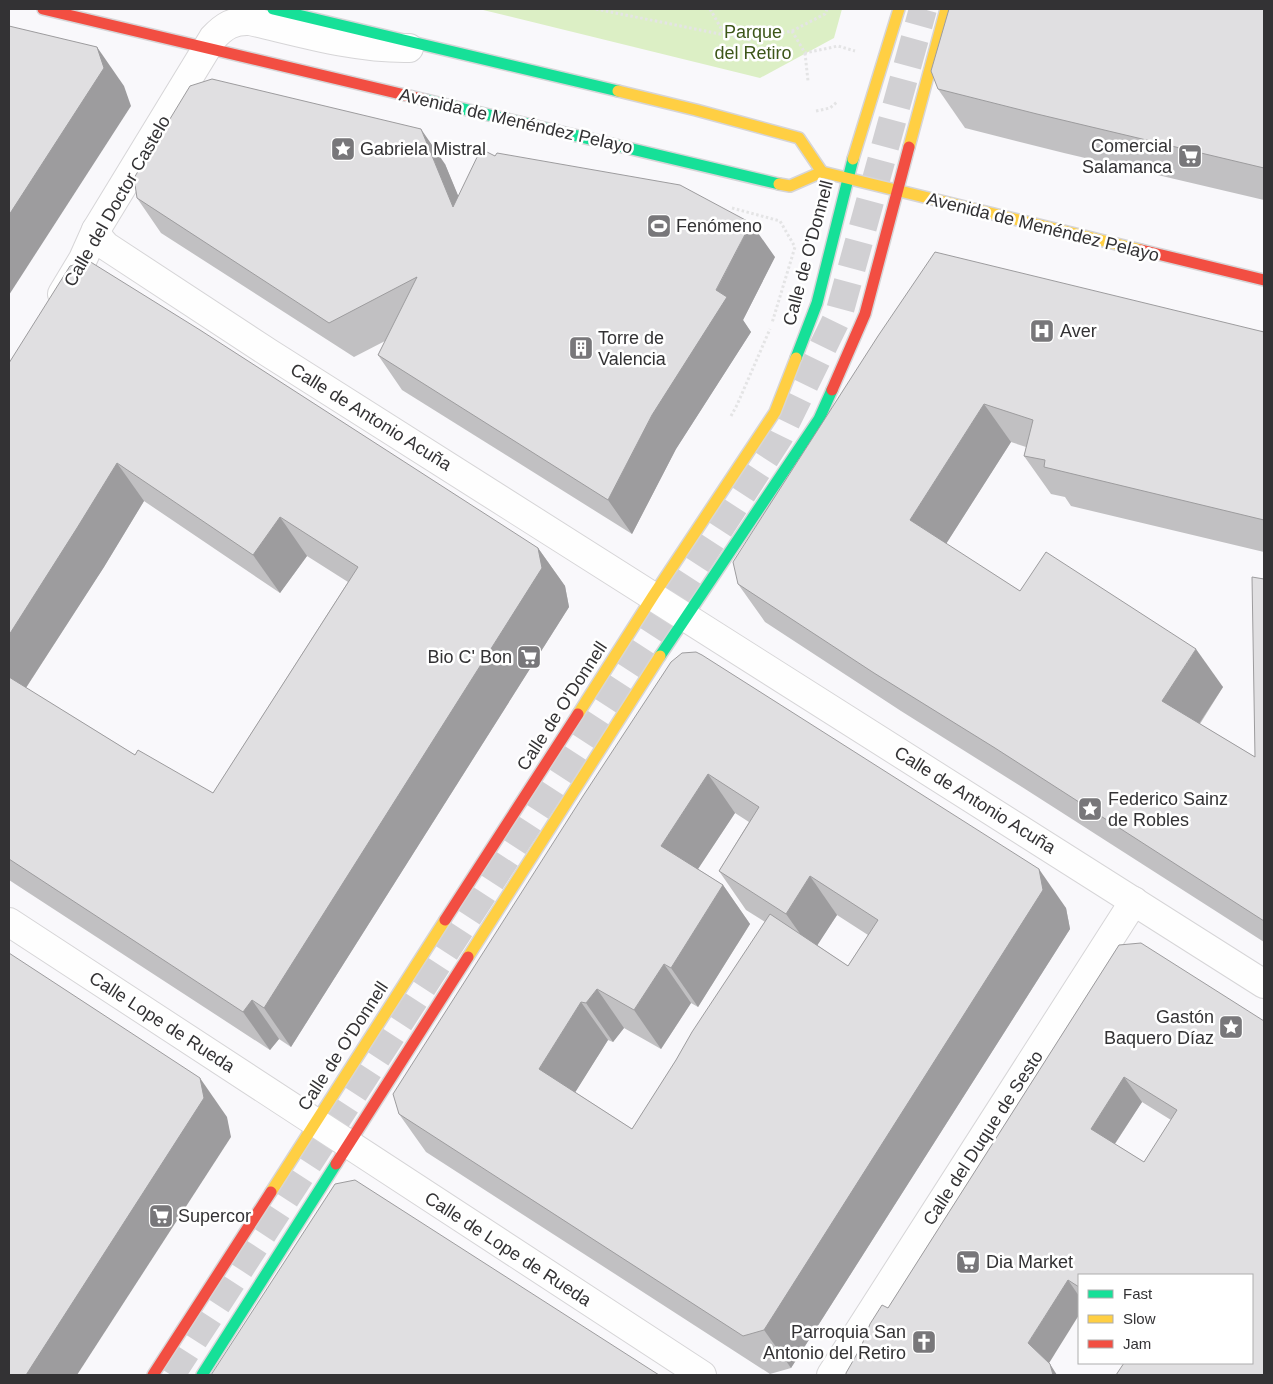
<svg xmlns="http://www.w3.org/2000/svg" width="1273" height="1384" viewBox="0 0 1273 1384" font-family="Helvetica,sans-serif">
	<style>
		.green { fill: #dcefc5 }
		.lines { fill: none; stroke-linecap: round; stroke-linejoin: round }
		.primary-tunnel { stroke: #d1d0d3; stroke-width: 28; stroke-dasharray: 28 14; stroke-linecap: butt }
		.street-casing { stroke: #d6d5d7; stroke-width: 30 }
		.fast-casing { stroke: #d6d5d7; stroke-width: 14 }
		.slow-casing { stroke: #d6d5d7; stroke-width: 14 }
		.jam-casing { stroke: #d6d5d7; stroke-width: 14 }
		.path { stroke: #e4e4e5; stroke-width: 3; stroke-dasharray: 2.5 2.5; stroke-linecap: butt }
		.street { stroke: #fefefe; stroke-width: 28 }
		.fast { stroke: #16e098; stroke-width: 11 }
		.slow { stroke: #ffcf43; stroke-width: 11 }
		.jam { stroke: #f24e42; stroke-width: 11 }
		.wall { fill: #c1c0c2; fill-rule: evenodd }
		.shaded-wall { fill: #9d9c9e }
		.building { fill: #e0dfe1; stroke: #9d9c9e; fill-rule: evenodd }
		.labels { text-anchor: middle; stroke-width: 5; stroke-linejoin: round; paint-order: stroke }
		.park-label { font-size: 18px; fill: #3d5619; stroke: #fff }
		.street-label { font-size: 18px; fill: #333234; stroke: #fff }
		.poi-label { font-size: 18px; fill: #333234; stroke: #fff; text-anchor: start }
	</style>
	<rect width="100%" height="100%" fill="#f9f8fb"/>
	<polygon class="green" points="479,9 842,9 834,38 760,78"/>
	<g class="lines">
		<polyline class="primary-tunnel" points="171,1375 779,437 839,314 923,9"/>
		<defs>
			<g id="street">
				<polyline points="96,230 100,239 106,246 269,353 1264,984"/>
				<path d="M62 294 83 259 96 230 213 38C224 26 234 20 250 21 302 33 355 49 409 48"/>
				<polyline points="9,922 702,1375"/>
				<polyline points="831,1375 1134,901"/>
			</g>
			<g id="fast">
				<polyline points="273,9 618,91"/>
				<polyline points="426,100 779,184"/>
				<polyline points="796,358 817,303 853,159"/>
				<polyline points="660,656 819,419 832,390"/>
				<polyline points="202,1375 336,1164"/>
			</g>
			<g id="slow">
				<polyline points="618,91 696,110 799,138 822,172"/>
				<polyline points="909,147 946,9"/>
				<polyline points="853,159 899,9"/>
				<polyline points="779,184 790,186 822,172 1141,250"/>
				<polyline points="578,714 653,596 775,412 796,358"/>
				<polyline points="468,957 660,656"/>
				<polyline points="271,1192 445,920"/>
			</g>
			<g id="jam">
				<polyline points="43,9 426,100"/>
				<polyline points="1141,250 1264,280"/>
				<polyline points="832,390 865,314 909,147"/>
				<polyline points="445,920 578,714"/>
				<polyline points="336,1164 468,957"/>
				<polyline points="153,1375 271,1192"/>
			</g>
		</defs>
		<use href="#street" class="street-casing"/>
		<use href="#fast" class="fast-casing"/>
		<use href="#slow" class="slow-casing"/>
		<use href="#jam" class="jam-casing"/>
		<g class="path">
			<polyline points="596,9 750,40 792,31 805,53 838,46 855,51"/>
			<polyline points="710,9 725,35"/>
			<polyline points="792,31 825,14 827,9"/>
			<polyline points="805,53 808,81"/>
			<polyline points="816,111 830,108 837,102"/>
			<polyline points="732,208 780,221 795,247 772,323"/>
			<polyline points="731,416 737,405 770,329"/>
		</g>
		<use href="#street" class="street"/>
		<use href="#fast" class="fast"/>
		<use href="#slow" class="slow"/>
		<use href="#jam" class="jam"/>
	</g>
	<g class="wall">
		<polygon points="1264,9 1264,200 1064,153 965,128 938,89"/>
		<polygon points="495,156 775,257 743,320 751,332 676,449 632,534 402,390 378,355 385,341 354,357 161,233 137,198 445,164 458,196"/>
		<polygon points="1264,332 1264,552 1071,506 1065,497 1051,494 1024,456 1026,447 1011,442 946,544 1020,591 1223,687 1200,724 1255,757 1264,579 1264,942 1022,787 901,711 765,622 738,584 878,336"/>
		<path d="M9 363 538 548 565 586 569 607 291 1047 279 1039 270 1050 9 880ZM144 501 280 593 307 556 348 582 213 793 135 755 26 688 104 567Z"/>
		<path d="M671 662 1066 908 1070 929 791 1368 770 1374 426 1152 399 1114ZM735 813 749 822 719 871 746 910 765 922 632 1129 575 1092 608 1040 613 1042 624 1028 661 1049 691 1003 698 1007 750 924 723 885 698 869ZM837 915 868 935 848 966 817 945Z"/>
		<path d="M1119 945 1264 1021 1252 1363 1079 1275V1315L888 1308ZM1142 1102 1171 1120 1144 1162 1115 1144Z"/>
	</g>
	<g class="shaded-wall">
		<polygon points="97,47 124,86 131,106 9,295 9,215"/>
		<polygon points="421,129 445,164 477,241 453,207"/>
		<polygon points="751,223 775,257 743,320 751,332 676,449 632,534 608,500"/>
		<polygon points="984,404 1011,442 937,558 910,520"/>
		<polygon points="117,463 144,501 104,567 16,703 9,692 9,635"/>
		<polygon points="280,517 307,556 280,593 253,555"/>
		<polygon points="538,548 565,586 569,607 291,1047 264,1008"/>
		<polygon points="1196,649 1223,687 1189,739 1162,701"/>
		<polygon points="708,774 735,813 688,884 661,846"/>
		<polygon points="1039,869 1066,908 1070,929 791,1368 764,1330"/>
		<polygon points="810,876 837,915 813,952 786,914"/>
		<polygon points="723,885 750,924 698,1007 671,968"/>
		<polygon points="664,964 691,1003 661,1049 634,1010"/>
		<polygon points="597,989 624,1028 613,1042 586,1003"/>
		<polygon points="252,1000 279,1039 270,1050 243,1012"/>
		<polygon points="581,1002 608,1040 566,1107 539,1069"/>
		<polygon points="1124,1077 1142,1102 1108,1154 1091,1129"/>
		<polygon points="200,1078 227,1117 231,1137 77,1375 26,1375"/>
		<polygon points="1068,1280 1079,1296 1079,1315 1046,1368 1028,1343"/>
		<polygon points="1050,1364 1057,1375 1053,1375"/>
	</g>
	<g class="building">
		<polygon points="949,9 1264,9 1264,168 1037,114 938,89 931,71"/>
		<polygon points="9,26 97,47 104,68 9,215"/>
		<polygon points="212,79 421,129 453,207 481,149 495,156 497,153 680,185 751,223 716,290 727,297 652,415 608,500 378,355 417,277 329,323 137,198 134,178 190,86"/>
		<polygon points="935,252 1264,332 1264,520 1044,467 1045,460 1024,456 1033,420 984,404 910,520 1020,591 1046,552 1196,649 1162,701 1255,757 1252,577 1264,579 1264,921 995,748 874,673 738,584 733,562 878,336"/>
		<polygon points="89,261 200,330 538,548 542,568 264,1008 252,1000 243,1012 9,859 9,677 135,755 138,750 213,793 358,567 280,517 253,555 117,463 77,528 9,635 9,363 70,266"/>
		<path d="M696 652 702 655 1039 869 1043 890 764 1330 743 1336 399 1114 393 1094 583 796 671 662 682 653ZM708 774 759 807 719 871 786 914 810 876 878 920 848 966 770 914 692 1032 676 1060 632 1129 539 1069 581 1002 586 1003 597 989 634 1010 664 964 671 968 723 885 661 846Z"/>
		<path d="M1141 943 1264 1021V1375H1116L1124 1363H1252V1275H1079V1287L1068 1280 1028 1343 1050 1364 1053 1375H846V1373L861 1347 870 1324 882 1305 888 1308 1119 945ZM1124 1077 1177 1110 1144 1162 1091 1129Z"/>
		<polygon points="9,953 200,1078 204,1098 26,1375 9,1375"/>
		<polygon points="355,1180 659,1375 211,1375 335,1184"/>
	</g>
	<defs>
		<symbol id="sight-square" viewBox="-11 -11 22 22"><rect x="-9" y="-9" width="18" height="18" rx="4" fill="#78777a" stroke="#fff"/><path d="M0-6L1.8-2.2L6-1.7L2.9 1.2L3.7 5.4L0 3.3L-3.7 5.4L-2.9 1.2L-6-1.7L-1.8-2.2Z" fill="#fff"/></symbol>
		<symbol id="supermarket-square" viewBox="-11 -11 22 22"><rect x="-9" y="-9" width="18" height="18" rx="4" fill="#78777a" stroke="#fff"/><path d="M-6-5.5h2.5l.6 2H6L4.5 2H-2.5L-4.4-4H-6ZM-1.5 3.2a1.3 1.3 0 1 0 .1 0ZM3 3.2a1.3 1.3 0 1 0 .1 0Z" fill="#fff"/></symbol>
		<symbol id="stadium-square" viewBox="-11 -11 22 22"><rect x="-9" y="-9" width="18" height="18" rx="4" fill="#78777a" stroke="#fff"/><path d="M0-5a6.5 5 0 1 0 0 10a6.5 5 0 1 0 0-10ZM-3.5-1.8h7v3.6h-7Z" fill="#fff"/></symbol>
		<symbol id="hospital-square" viewBox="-11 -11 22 22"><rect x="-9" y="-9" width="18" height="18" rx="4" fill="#78777a" stroke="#fff"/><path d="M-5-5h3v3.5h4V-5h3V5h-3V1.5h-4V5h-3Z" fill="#fff"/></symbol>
		<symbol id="building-square" viewBox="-11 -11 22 22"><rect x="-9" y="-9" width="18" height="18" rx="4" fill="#78777a" stroke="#fff"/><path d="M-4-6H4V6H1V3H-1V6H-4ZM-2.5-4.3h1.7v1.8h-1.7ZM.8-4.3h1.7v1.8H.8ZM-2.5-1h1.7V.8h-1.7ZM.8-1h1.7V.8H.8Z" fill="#fff"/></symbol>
		<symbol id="church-square" viewBox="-11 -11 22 22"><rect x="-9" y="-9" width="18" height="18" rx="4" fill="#78777a" stroke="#fff"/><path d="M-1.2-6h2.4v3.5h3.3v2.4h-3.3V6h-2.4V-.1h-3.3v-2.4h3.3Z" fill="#fff"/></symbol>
	</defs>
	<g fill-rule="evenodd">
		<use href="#sight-square" x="329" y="135" width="28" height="28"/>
		<use href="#supermarket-square" x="1176" y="142" width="28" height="28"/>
		<use href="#stadium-square" x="645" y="212" width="28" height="28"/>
		<use href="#hospital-square" x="1028" y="317" width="28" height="28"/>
		<use href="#building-square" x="567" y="334" width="28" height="28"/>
		<use href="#supermarket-square" x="515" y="643" width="28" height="28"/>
		<use href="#sight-square" x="1076" y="795" width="28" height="28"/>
		<use href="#sight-square" x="1217" y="1013" width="28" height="28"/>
		<use href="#supermarket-square" x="147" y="1202" width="28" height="28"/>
		<use href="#supermarket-square" x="954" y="1248" width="28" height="28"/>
		<use href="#church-square" x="910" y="1328" width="28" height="28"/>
	</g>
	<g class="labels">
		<g class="park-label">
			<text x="753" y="38">Parque<tspan x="753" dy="21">del Retiro</tspan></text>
		</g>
		<g class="street-label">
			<text transform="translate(516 121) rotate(13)" y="6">Avenida de Menéndez Pelayo</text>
			<text transform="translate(117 201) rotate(-60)" y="6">Calle del Doctor Castelo</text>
			<text transform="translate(1043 227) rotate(14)" y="6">Avenida de Menéndez Pelayo</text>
			<text transform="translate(808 253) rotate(-75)" y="6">Calle de O'Donnell</text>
			<text transform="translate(371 417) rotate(32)" y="6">Calle de Antonio Acuña</text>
			<text transform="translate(562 706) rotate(-57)" y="6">Calle de O'Donnell</text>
			<text transform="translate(975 800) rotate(32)" y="6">Calle de Antonio Acuña</text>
			<text transform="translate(162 1022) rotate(33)" y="6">Calle Lope de Rueda</text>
			<text transform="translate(343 1046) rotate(-57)" y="6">Calle de O'Donnell</text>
			<text transform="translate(983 1138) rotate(-57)" y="6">Calle del Duque de Sesto</text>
			<text transform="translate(508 1249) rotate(33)" y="6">Calle de Lope de Rueda</text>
		</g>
		<g class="poi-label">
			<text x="1172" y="152" text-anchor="end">Comercial<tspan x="1172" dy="21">Salamanca</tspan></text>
			<text x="360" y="155">Gabriela Mistral</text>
			<text x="676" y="232">Fenómeno</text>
			<text x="1060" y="337">Aver</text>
			<text x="598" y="344">Torre de<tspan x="598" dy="21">Valencia</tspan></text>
			<text x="512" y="663" text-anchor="end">Bio C' Bon</text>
			<text x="1108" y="805">Federico Sainz<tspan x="1108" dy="21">de Robles</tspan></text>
			<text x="1214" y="1023" text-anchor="end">Gastón<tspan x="1214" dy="21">Baquero Díaz</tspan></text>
			<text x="178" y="1222">Supercor</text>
			<text x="986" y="1268">Dia Market</text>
			<text x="906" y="1338" text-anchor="end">Parroquia San<tspan x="906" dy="21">Antonio del Retiro</tspan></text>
		</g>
	</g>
	<rect width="1273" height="1384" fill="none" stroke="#333234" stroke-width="20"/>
	<rect x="1078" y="1274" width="175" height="90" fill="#ffffff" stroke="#adadae"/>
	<rect x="1088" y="1290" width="25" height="8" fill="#16e098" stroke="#adadae"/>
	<text x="1123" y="1299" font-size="15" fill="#333234">Fast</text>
	<rect x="1088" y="1315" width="25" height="8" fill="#ffcf43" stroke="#adadae"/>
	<text x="1123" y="1324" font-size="15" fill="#333234">Slow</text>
	<rect x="1088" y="1340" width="25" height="8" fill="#f24e42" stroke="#adadae"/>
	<text x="1123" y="1349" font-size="15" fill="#333234">Jam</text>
</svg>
